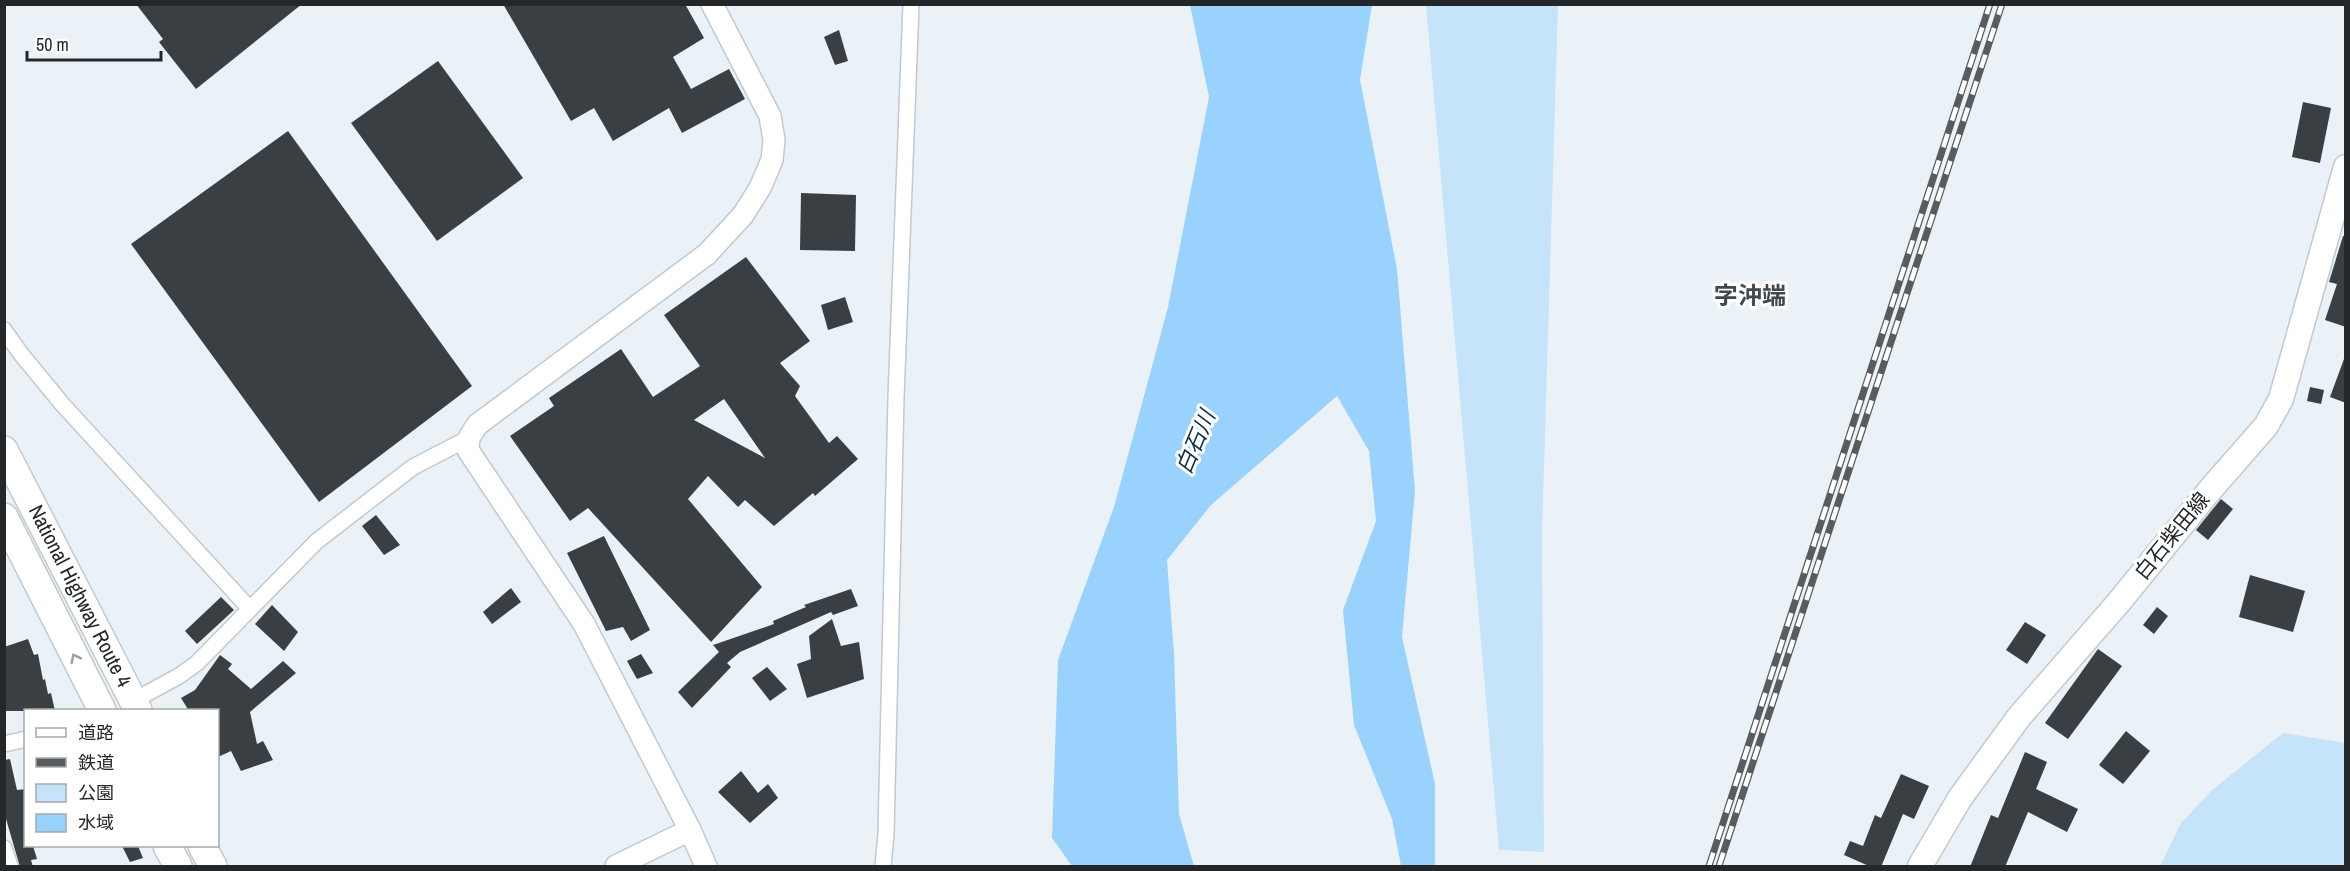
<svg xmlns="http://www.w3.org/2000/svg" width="2350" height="871" viewBox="0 0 2350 871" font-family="'Archivo Narrow','Noto Sans JP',sans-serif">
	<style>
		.green { fill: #c5e4fa }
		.water { fill: #99d3fd }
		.building { fill: #393f43; fill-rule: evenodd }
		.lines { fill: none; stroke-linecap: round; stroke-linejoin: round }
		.street-casing { stroke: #c2c9cf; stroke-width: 18 }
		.secondary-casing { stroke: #c2c9cf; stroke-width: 24 }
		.primary-casing { stroke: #c2c9cf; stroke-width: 27 }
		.highway-casing { stroke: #c2c9cf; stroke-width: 30 }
		.street { stroke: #fff; stroke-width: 15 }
		.secondary { stroke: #fff; stroke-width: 21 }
		.primary { stroke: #fff; stroke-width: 24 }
		.highway { stroke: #fff; stroke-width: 27 }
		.rail-casing { stroke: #585c5f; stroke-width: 7 }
		.rail { stroke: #fff; stroke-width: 4.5; stroke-dasharray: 14; stroke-linecap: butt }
		.oneway { stroke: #9c9e9f }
		.labels { text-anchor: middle; stroke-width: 6; stroke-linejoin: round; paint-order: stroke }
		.street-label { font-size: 21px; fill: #242729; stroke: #fff }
		.water-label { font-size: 22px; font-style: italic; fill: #0e2f44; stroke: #fff }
		.quarter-label { font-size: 24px; font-weight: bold; fill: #41474b; stroke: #fff }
	</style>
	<rect width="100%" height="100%" fill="#eaf2f7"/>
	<g class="green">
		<polygon points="1426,5 1558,5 1542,533 1544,852 1499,850"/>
		<polygon points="2283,733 2345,743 2345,866 2160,866 2181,823 2211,791"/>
	</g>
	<polygon class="water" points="1190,5 1372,5 1360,80 1397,269 1415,491 1402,637 1435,784 1435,866 1401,866 1392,819 1354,725 1343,610 1376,521 1369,451 1337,396 1211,505 1167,560 1174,654 1179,814 1194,866 1072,866 1052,838 1058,660 1114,507 1168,307 1209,97"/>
	<g class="building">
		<polygon points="136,4 302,4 196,89 159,42 163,39"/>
		<polygon points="503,4 685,4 704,38 673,57 691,89 729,69 745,99 682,133 669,108 613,141 594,108 571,121"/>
		<polygon points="839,30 848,61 835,65 824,37"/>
		<polygon points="438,61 523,178 437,241 351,123"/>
		<polygon points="2303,102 2331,108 2320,163 2292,157"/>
		<polygon points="288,131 472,386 319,502 131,244"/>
		<polygon points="801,193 856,195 855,251 800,250"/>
		<polygon points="2343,236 2346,236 2346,327 2325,320 2337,284 2329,282"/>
		<path d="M746 257 810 341 780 363 800 386 795 396 829 443 837 436 858 459 815 496 813 493 774 526 745 500 738 507 708 476 688 499 762 587 711 642 588 508 570 521 510 436 554 406 549 398 621 349 653 397 700 366 664 315ZM724 399 765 458 694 420Z"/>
		<polygon points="845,297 853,322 828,330 821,305"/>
		<polygon points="2344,359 2346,360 2346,403 2330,397"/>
		<polygon points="2310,387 2324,390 2321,404 2307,401"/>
		<polygon points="2221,499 2233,509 2208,540 2196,530"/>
		<polygon points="376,515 400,545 384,555 362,526"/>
		<polygon points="604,536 650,630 631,641 623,627 606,631 567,553"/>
		<polygon points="2250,575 2305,591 2293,632 2239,617"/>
		<polygon points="511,588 521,602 492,624 483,612"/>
		<polygon points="851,589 858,606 833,615 831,612 740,652 727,663 731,667 692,708 678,692 719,652 713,645 774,624 773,621 806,607 804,605"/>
		<polygon points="221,597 234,610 197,644 185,631"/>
		<polygon points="272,605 298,632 284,651 255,624"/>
		<polygon points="2157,607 2168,616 2154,634 2143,625"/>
		<polygon points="832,619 841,646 859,642 864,679 807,698 797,664 811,659 809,636"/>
		<polygon points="2025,622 2046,635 2027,664 2006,650"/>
		<polygon points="28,639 34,655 38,654 43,680 45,679 48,694 51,693 55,711 4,711 4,647"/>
		<polygon points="2098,649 2122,666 2068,739 2045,723"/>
		<polygon points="641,654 653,673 637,679 627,661"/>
		<polygon points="220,655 232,664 228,669 251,689 283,661 296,673 250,712 257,744 263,741 273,760 241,771 231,751 218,757 218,711 189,711 181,698 195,690"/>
		<polygon points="767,667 787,689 770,701 752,678"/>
		<polygon points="2126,731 2150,751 2123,784 2099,765"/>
		<polygon points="2025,752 2047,762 2036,789 2078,809 2067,832 2028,812 2005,867 1970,867 1991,815 1998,818"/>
		<polygon points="10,759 17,790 26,789 26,846 33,846 37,859 31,860 33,867 20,867 4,812 4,760"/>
		<polygon points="741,771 758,793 768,784 778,798 750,823 718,792"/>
		<polygon points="1901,774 1929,786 1914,819 1903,814 1881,867 1871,867 1844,855 1850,841 1863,846 1875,815 1881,818"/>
		<polygon points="122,846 138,846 143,858 130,862"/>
	</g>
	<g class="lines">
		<defs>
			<g id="street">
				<polyline points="4,330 21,354 63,405 250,609"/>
				<polyline points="133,701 179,676 197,663 317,541 413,467 469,438"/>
				<polyline points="4,744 26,739"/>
				<polyline points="4,848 10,866"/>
				<polyline points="883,866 886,834 896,398 911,4"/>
			</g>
			<g id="secondary">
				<polyline points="616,866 690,830"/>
				<polyline points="706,866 690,830 584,624 468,450 469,438 477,425 707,254 743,215 760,188 772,160 774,140 770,116 712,4"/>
			</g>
			<polyline id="primary" points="1920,866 1960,798 2019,717 2119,602 2210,490 2266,426 2281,399 2346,167"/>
			<g id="highway">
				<polyline points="4,450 138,710"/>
				<polyline points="4,517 102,710"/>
				<polyline points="167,846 178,866"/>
				<polyline points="202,846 213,866"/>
			</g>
		</defs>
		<use href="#street" class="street-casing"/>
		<use href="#secondary" class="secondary-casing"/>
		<use href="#primary" class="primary-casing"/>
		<use href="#highway" class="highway-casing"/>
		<use href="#street" class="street"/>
		<use href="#secondary" class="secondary"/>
		<use href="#primary" class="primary"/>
		<use href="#highway" class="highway"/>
		<defs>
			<g id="rail">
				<polyline points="1709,866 1990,4"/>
				<polyline points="1719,866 2002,4"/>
			</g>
		</defs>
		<use href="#rail" class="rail-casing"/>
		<use href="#rail" class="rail"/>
	</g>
	<defs><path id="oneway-chevron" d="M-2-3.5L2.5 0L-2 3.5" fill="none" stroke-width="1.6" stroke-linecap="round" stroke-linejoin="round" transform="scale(1.5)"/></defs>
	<use class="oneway" href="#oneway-chevron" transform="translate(75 658) rotate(-117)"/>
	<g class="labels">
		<g class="street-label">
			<text transform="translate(2172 536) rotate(-51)" y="7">白石柴田線</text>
			<text transform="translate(80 596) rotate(63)" y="7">National Highway Route 4</text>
		</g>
		<g class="water-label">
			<text transform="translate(1195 442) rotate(-67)" y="8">白石川</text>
		</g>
		<g class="quarter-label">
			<text x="1750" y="304">字沖端</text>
		</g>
	</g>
	<rect width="2350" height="871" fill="none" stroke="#242729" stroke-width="12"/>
	<rect x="24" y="709" width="195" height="138" fill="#ffffff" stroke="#a7a9a9" stroke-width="1.5"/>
	<rect x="36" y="728" width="30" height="9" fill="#ffffff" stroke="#a7a9a9" stroke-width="1.5"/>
	<text x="78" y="739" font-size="18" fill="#242729">道路</text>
	<rect x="36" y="758" width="30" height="9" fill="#585c5f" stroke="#a7a9a9" stroke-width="1.5"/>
	<text x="78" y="769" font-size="18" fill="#242729">鉄道</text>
	<rect x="36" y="784" width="30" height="18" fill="#c5e4fa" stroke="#a7a9a9" stroke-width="1.5"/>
	<text x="78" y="799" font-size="18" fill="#242729">公園</text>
	<rect x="36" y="814" width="30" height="18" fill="#99d3fd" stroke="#a7a9a9" stroke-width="1.5"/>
	<text x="78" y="829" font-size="18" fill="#242729">水域</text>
	<path d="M27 51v9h134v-9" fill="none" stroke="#242729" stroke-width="3"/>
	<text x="36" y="51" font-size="18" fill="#242729" stroke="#ffffff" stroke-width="4.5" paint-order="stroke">50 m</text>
</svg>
